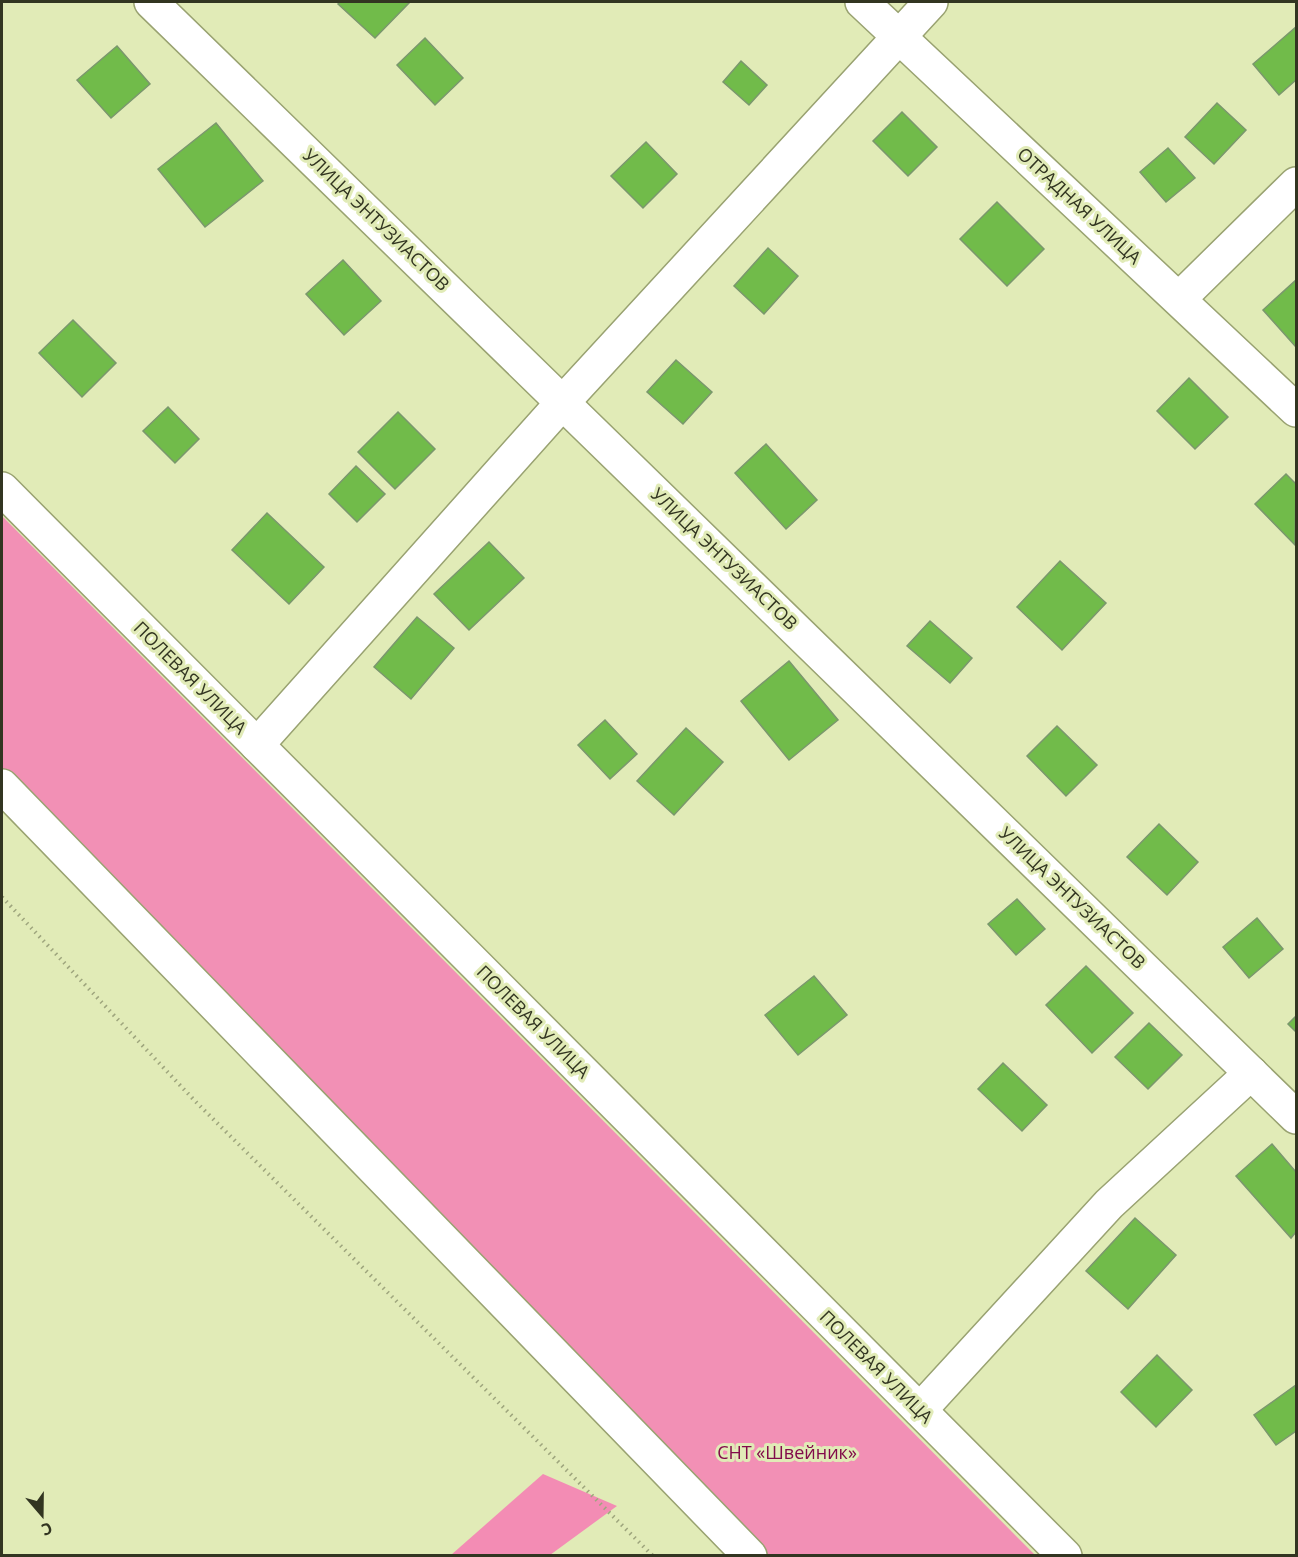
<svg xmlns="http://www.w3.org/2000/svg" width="1298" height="1557" viewBox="0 0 1298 1557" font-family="'Open Sans',sans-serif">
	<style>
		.green { fill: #f290b5 }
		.forest { fill: #f38cb4 }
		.building { fill: #71bb4a; stroke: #7a976d; stroke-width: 1.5 }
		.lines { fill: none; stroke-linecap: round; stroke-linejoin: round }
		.minor-casing { stroke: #99a271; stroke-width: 36 }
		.path { stroke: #9ea57d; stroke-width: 4; stroke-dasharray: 1.5 4.5; stroke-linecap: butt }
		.minor { stroke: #fff; stroke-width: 33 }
		.labels { text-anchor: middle; stroke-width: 6; stroke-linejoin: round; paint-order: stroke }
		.street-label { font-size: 18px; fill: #323521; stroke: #e1ebb7 }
		.park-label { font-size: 18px; fill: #820b4a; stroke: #e1ebb7 }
	</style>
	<rect width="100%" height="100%" fill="#e1ebb7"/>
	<polygon class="green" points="2,516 1035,1555 743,1555 2,778"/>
	<polygon class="forest" points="543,1474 617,1506 550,1555 451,1555"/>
	<g class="building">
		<polygon points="340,2 410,2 375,38 338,4"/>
		<polygon points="1296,27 1296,80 1279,95 1253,64"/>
		<polygon points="425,38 463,78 435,105 397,65"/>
		<polygon points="117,46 150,84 111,118 77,80"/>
		<polygon points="741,61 767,85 749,105 723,82"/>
		<polygon points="1217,103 1246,130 1214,164 1185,137"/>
		<polygon points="902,112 937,147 908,176 873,141"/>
		<polygon points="216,123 263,181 205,227 158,169"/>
		<polygon points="646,142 677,174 643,208 611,176"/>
		<polygon points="1168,148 1195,178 1166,202 1140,172"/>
		<polygon points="997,202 1044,249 1007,286 960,239"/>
		<polygon points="768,248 798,276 764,314 734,286"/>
		<polygon points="343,260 381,301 344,335 306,294"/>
		<polygon points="1296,280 1296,347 1263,310"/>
		<polygon points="73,320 116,363 82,397 39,353"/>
		<polygon points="676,360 712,392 683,424 647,392"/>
		<polygon points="1189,378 1228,417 1195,449 1157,411"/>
		<polygon points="168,407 199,439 175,463 143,431"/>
		<polygon points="398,412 435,449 395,489 358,452"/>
		<polygon points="766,444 817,500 786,529 735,473"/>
		<polygon points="356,466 385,494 357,522 329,494"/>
		<polygon points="1286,474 1296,484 1295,545 1255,504"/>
		<polygon points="267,513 324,567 289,604 232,550"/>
		<polygon points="489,542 524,578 469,630 434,594"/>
		<polygon points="1060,561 1106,603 1062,650 1017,607"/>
		<polygon points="417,617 454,648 411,699 374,667"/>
		<polygon points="930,621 972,658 950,683 907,646"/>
		<polygon points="789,661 838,720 789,760 741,701"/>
		<polygon points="605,720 637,754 610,779 578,745"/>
		<polygon points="1057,726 1097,765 1066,796 1027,756"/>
		<polygon points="686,728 723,762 674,815 637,781"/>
		<polygon points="1159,824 1198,862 1167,895 1127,857"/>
		<polygon points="1017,899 1045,929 1016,955 988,924"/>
		<polygon points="1257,918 1283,949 1249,978 1223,947"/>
		<polygon points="1086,966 1133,1013 1092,1053 1046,1005"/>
		<polygon points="814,976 847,1015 798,1055 765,1015"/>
		<polygon points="1296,1016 1296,1032 1288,1024"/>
		<polygon points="1149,1023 1182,1055 1148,1089 1115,1057"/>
		<polygon points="1003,1063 1047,1105 1022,1131 978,1089"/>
		<polygon points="1272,1144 1296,1172 1296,1232 1291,1238 1236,1176"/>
		<polygon points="1135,1218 1176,1255 1128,1309 1086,1271"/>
		<polygon points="1157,1355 1192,1390 1156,1427 1121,1392"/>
		<polygon points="1296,1385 1296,1431 1276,1445 1254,1415"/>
	</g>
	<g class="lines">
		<defs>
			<g id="minor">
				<polyline points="151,2 1296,1117"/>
				<polyline points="862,2 1296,410"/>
				<polyline points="1179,299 1296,184"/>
				<polyline points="2,489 1065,1556"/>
				<polyline points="257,745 563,402 931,2"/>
				<polyline points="2,786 750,1556"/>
				<polyline points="920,1410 1109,1204 1251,1073"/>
			</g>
		</defs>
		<use href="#minor" class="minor-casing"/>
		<polyline class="path" points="2,897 195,1101 653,1556"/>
		<use href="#minor" class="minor"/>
	</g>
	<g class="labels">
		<g class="street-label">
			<text transform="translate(1079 206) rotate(43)" y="6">ОТРАДНАЯ УЛИЦА</text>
			<text transform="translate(376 220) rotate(44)" y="6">УЛИЦА ЭНТУЗИАСТОВ</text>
			<text transform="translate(724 559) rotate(44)" y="6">УЛИЦА ЭНТУЗИАСТОВ</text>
			<text transform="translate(190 678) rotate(45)" y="6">ПОЛЕВАЯ УЛИЦА</text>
			<text transform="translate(1072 898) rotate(44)" y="6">УЛИЦА ЭНТУЗИАСТОВ</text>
			<text transform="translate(533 1022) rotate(45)" y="6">ПОЛЕВАЯ УЛИЦА</text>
			<text transform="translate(876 1367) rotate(45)" y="6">ПОЛЕВАЯ УЛИЦА</text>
		</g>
		<g class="park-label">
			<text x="787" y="1459">СНТ «Швейник»</text>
		</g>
	</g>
	<rect width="1298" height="1557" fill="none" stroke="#323521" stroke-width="6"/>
	<g transform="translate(42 1515) rotate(160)" stroke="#e1ebb7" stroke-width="4.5" paint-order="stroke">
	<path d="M0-4.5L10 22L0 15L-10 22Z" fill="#323521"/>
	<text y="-9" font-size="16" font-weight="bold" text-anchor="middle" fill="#323521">С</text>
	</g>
</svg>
